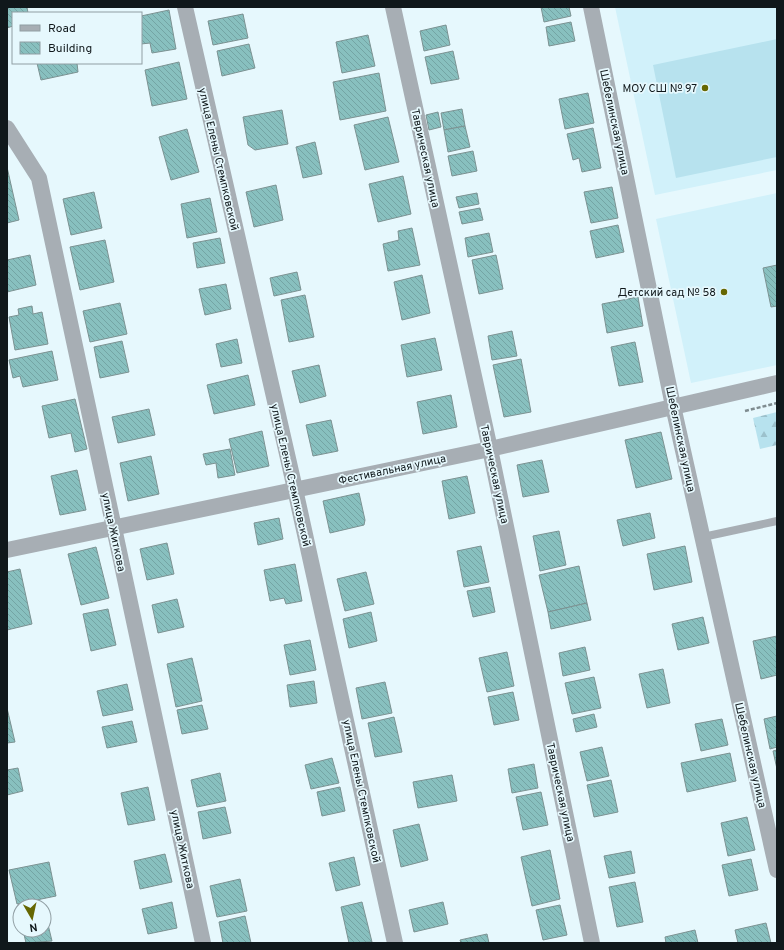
<svg xmlns="http://www.w3.org/2000/svg" width="784" height="950" viewBox="0 0 784 950" font-family="Overpass,sans-serif">
	<style>
		.built { fill: #d1f1fa }
		.forest { fill: url(#forest-firs) }
		.pitch { fill: #b7e2ee }
		.building { fill: url(#building-back-hatch); stroke: #7c9292 }
		.lines { fill: none; stroke-linecap: round; stroke-linejoin: round }
		.path { stroke: #7f8c90; stroke-width: 2.5; stroke-dasharray: 4 2; stroke-linecap: butt }
		.service { stroke: #a7aeb4; stroke-width: 8 }
		.minor { stroke: #a7aeb4; stroke-width: 16 }
		.poi-dot { fill: #666702; stroke: #e6f8fd; stroke-width: 1.5 }
		.labels { text-anchor: middle; stroke-width: 3.5; stroke-linejoin: round; paint-order: stroke }
		.poi-label { font-size: 11px; fill: #10181b; stroke: #e6f8fd; text-anchor: end }
		.street-label { font-size: 11px; fill: #10181b; stroke: #e6f8fd }
	</style>
	<defs>
		<pattern id="forest-firs" width="22" height="20" patternUnits="userSpaceOnUse"><rect width="22" height="20" fill="#b7e2ee"/><path d="M5 1l3.5 6h-7zM16 11l3.5 6h-7z" fill="#9cc1cc"/></pattern>
		<pattern id="building-back-hatch" width="6" height="6" patternUnits="userSpaceOnUse"><rect width="6" height="6" fill="#88c0bf"/><path d="M-1 5l2 2M0 0l6 6M5-1l2 2" fill="none" stroke="#74a4a4"/></pattern>
	</defs>
	<rect width="100%" height="100%" fill="#e6f8fd"/>
	<g class="built">
		<polygon points="615,7 777,7 777,170 655,195"/>
		<polygon points="777,193 777,365 691,383 656,219"/>
	</g>
	<polygon class="forest" points="777,412 777,445 760,449 753,418"/>
	<polygon class="pitch" points="777,39 777,157 676,178 653,65"/>
	<g class="building">
		<polygon points="7,7 27,7 28,13 13,13 13,26 7,28"/>
		<polygon points="541,7 569,7 571,16 544,22"/>
		<polygon points="169,10 176,49 152,53 150,43 141,44 141,16"/>
		<polygon points="243,14 248,38 213,45 208,21"/>
		<polygon points="571,22 575,41 549,46 546,27"/>
		<polygon points="446,25 450,45 424,51 420,31"/>
		<polygon points="368,35 375,66 342,73 336,42"/>
		<polygon points="249,44 255,68 222,76 217,51"/>
		<polygon points="453,51 459,79 431,84 425,57"/>
		<polygon points="179,62 187,99 152,106 145,70"/>
		<polygon points="37,63 77,63 78,72 41,80"/>
		<polygon points="379,73 386,111 340,120 333,82"/>
		<polygon points="588,93 594,123 565,129 559,99"/>
		<polygon points="462,109 465,126 444,130 441,113"/>
		<polygon points="282,110 288,144 255,150 248,145 243,117"/>
		<polygon points="438,112 441,127 429,130 426,115"/>
		<polygon points="388,117 399,162 365,170 354,125"/>
		<polygon points="465,126 470,147 448,152 444,130"/>
		<polygon points="593,128 601,168 582,172 579,158 573,160 567,134"/>
		<polygon points="187,129 199,172 171,180 159,137"/>
		<polygon points="315,142 322,174 303,178 296,147"/>
		<polygon points="473,151 477,171 452,176 448,156"/>
		<polygon points="7,167 19,220 7,223"/>
		<polygon points="403,176 411,214 378,222 369,184"/>
		<polygon points="276,185 283,220 254,227 246,192"/>
		<polygon points="612,187 618,218 591,223 584,192"/>
		<polygon points="94,192 102,228 71,235 63,199"/>
		<polygon points="477,193 479,204 459,208 456,197"/>
		<polygon points="210,198 217,232 187,238 181,204"/>
		<polygon points="480,208 483,220 462,224 459,212"/>
		<polygon points="618,225 624,252 596,258 590,231"/>
		<polygon points="412,228 420,265 388,271 383,244 399,240 398,231"/>
		<polygon points="489,233 493,252 468,257 465,238"/>
		<polygon points="220,238 225,263 197,268 193,243"/>
		<polygon points="105,240 114,282 80,290 70,247"/>
		<polygon points="30,255 36,285 7,292 7,260"/>
		<polygon points="496,255 503,289 479,294 472,260"/>
		<polygon points="777,265 777,306 771,307 763,268"/>
		<polygon points="297,272 301,290 274,296 270,278"/>
		<polygon points="422,275 430,313 402,320 394,282"/>
		<polygon points="226,284 231,309 205,315 199,289"/>
		<polygon points="305,295 314,337 289,342 281,300"/>
		<polygon points="638,297 643,326 607,333 602,304"/>
		<polygon points="120,303 127,334 90,342 83,311"/>
		<polygon points="32,306 33,314 42,312 48,344 15,350 9,317 19,315 18,309"/>
		<polygon points="512,331 517,356 492,360 488,336"/>
		<polygon points="435,338 442,370 407,377 401,345"/>
		<polygon points="237,339 242,363 221,367 216,344"/>
		<polygon points="122,341 129,372 100,378 94,347"/>
		<polygon points="635,342 643,382 619,386 611,347"/>
		<polygon points="52,351 58,380 23,387 20,376 13,378 9,360"/>
		<polygon points="521,359 531,412 504,417 493,365"/>
		<polygon points="319,365 326,396 300,403 292,371"/>
		<polygon points="248,375 255,405 214,414 207,385"/>
		<polygon points="451,395 457,427 423,434 417,402"/>
		<polygon points="75,399 87,449 75,452 71,433 49,438 42,406"/>
		<polygon points="149,409 155,435 118,443 112,417"/>
		<polygon points="331,420 338,451 313,456 306,425"/>
		<polygon points="262,431 269,466 237,473 229,439"/>
		<polygon points="661,432 672,479 636,488 625,440"/>
		<polygon points="230,449 235,475 218,478 216,463 206,465 203,454"/>
		<polygon points="151,456 159,494 128,501 120,463"/>
		<polygon points="542,460 549,492 523,497 517,465"/>
		<polygon points="77,470 86,510 60,515 51,476"/>
		<polygon points="467,476 475,513 449,519 442,481"/>
		<polygon points="359,493 365,520 364,525 330,533 323,501"/>
		<polygon points="650,513 655,538 623,546 617,520"/>
		<polygon points="279,518 283,539 258,545 254,523"/>
		<polygon points="559,531 566,565 540,571 533,536"/>
		<polygon points="167,543 174,574 147,580 140,549"/>
		<polygon points="481,546 489,582 464,587 457,551"/>
		<polygon points="685,546 692,582 654,590 647,554"/>
		<polygon points="96,547 109,598 81,605 68,554"/>
		<polygon points="295,564 302,601 286,604 284,598 270,601 264,570"/>
		<polygon points="579,566 587,603 548,612 539,575"/>
		<polygon points="20,569 32,624 7,630 7,572"/>
		<polygon points="366,572 374,604 345,611 337,579"/>
		<polygon points="490,587 495,612 473,617 467,591"/>
		<polygon points="177,599 184,627 158,633 152,605"/>
		<polygon points="587,603 591,620 551,629 548,612"/>
		<polygon points="108,609 116,645 91,651 83,614"/>
		<polygon points="371,612 377,641 349,648 343,619"/>
		<polygon points="703,617 709,643 678,650 672,624"/>
		<polygon points="777,636 777,675 761,679 753,641"/>
		<polygon points="310,640 316,670 290,675 284,645"/>
		<polygon points="585,647 590,670 563,676 559,653"/>
		<polygon points="507,652 514,686 487,692 479,658"/>
		<polygon points="192,658 202,701 176,707 167,664"/>
		<polygon points="663,669 670,703 647,708 639,674"/>
		<polygon points="594,677 601,708 572,714 565,683"/>
		<polygon points="314,681 317,703 290,707 287,685"/>
		<polygon points="385,682 392,713 362,719 356,688"/>
		<polygon points="127,684 133,710 103,716 97,691"/>
		<polygon points="513,692 519,720 494,725 488,697"/>
		<polygon points="202,705 208,729 182,734 177,710"/>
		<polygon points="7,708 15,742 7,743"/>
		<polygon points="594,714 597,727 576,732 573,719"/>
		<polygon points="777,716 777,747 770,749 764,719"/>
		<polygon points="394,717 402,752 375,757 368,723"/>
		<polygon points="722,719 728,745 701,751 695,724"/>
		<polygon points="132,721 137,742 107,748 102,727"/>
		<polygon points="602,747 609,776 587,781 580,752"/>
		<polygon points="777,750 777,769 773,751"/>
		<polygon points="730,753 736,781 687,792 681,763"/>
		<polygon points="332,758 339,783 311,789 305,765"/>
		<polygon points="534,764 538,788 512,793 508,769"/>
		<polygon points="18,768 23,791 7,795 7,770"/>
		<polygon points="220,773 226,801 197,807 191,780"/>
		<polygon points="452,775 457,801 418,808 413,782"/>
		<polygon points="611,780 618,812 594,817 587,785"/>
		<polygon points="148,787 155,820 128,825 121,793"/>
		<polygon points="340,787 345,811 322,816 317,792"/>
		<polygon points="541,792 548,825 523,830 516,797"/>
		<polygon points="225,807 231,833 203,839 198,812"/>
		<polygon points="747,817 755,850 728,856 721,823"/>
		<polygon points="419,824 428,860 401,867 393,830"/>
		<polygon points="550,850 560,899 532,906 521,857"/>
		<polygon points="631,851 635,873 609,878 604,856"/>
		<polygon points="165,854 172,882 140,889 134,861"/>
		<polygon points="354,857 360,885 336,891 329,863"/>
		<polygon points="751,859 758,890 729,896 722,865"/>
		<polygon points="49,862 56,896 17,904 9,870"/>
		<polygon points="240,879 247,911 217,917 210,886"/>
		<polygon points="635,882 643,922 617,927 609,887"/>
		<polygon points="172,902 177,928 148,934 142,909"/>
		<polygon points="362,902 372,942 349,943 341,907"/>
		<polygon points="443,902 448,924 414,932 409,910"/>
		<polygon points="560,905 567,935 543,940 536,910"/>
		<polygon points="44,908 52,941 26,943 23,930 44,930"/>
		<polygon points="245,916 251,943 223,943 219,922"/>
		<polygon points="766,923 771,943 738,943 735,930"/>
		<polygon points="695,930 698,943 666,943 665,937"/>
		<polygon points="487,934 489,943 461,943 460,940"/>
	</g>
	<g class="lines">
		<polyline class="path" points="745,411 777,403"/>
		<polyline class="service" points="703,537 777,521"/>
		<g class="minor">
			<polyline points="185,7 295,489 395,943"/>
			<polyline points="393,7 490,449 592,943"/>
			<polyline points="591,7 673,406 777,870"/>
			<polyline points="7,128 39,178 203,943"/>
			<polyline points="7,550 490,449 777,383"/>
		</g>
	</g>
	<g class="poi-dot">
		<circle cx="705" cy="88" r="4"/>
		<circle cx="724" cy="292" r="4"/>
	</g>
	<g class="labels">
		<g class="poi-label">
			<text x="697" y="92">МОУ СШ № 97</text>
			<text x="716" y="296">Детский сад № 58</text>
		</g>
		<g class="street-label">
			<text transform="translate(615 122) rotate(78)" y="4">Шебелинская улица</text>
			<text transform="translate(426 158) rotate(78)" y="4">Таврическая улица</text>
			<text transform="translate(219 159) rotate(77)" y="4">улица Елены Стемпковской</text>
			<text transform="translate(681 439) rotate(78)" y="4">Шебелинская улица</text>
			<text transform="translate(392 469) rotate(-12)" y="4">Фестивальная улица</text>
			<text transform="translate(495 474) rotate(78)" y="4">Таврическая улица</text>
			<text transform="translate(291 475) rotate(77)" y="4">улица Елены Стемпковской</text>
			<text transform="translate(114 532) rotate(78)" y="4">улица Житкова</text>
			<text transform="translate(751 755) rotate(77)" y="4">Шебелинская улица</text>
			<text transform="translate(362 791) rotate(78)" y="4">улица Елены Стемпковской</text>
			<text transform="translate(561 792) rotate(78)" y="4">Таврическая улица</text>
			<text transform="translate(183 849) rotate(78)" y="4">улица Житкова</text>
		</g>
	</g>
	<rect width="784" height="950" fill="none" stroke="#10181b" stroke-width="16"/>
	<rect x="12" y="12" width="130" height="52" fill="#e6f8fd" stroke="#909ea3"/>
	<rect x="20" y="25" width="20" height="6" fill="#a7aeb4" stroke="#909ea3"/>
	<text x="48" y="32" font-size="12" fill="#10181b">Road</text>
	<rect x="20" y="42" width="20" height="12" fill="url(#building-back-hatch)" stroke="#909ea3"/>
	<text x="48" y="52" font-size="12" fill="#10181b">Building</text>
	<g transform="translate(32 918) rotate(171)"><circle r="19" fill="#e6f8fd" stroke="#909ea3"/>
	<path d="M0-3L7 15L0 10L-7 15Z" fill="#666702"/>
	<text y="-6" font-size="11" font-weight="bold" text-anchor="middle" fill="#10181b">N</text>
	</g>
</svg>
